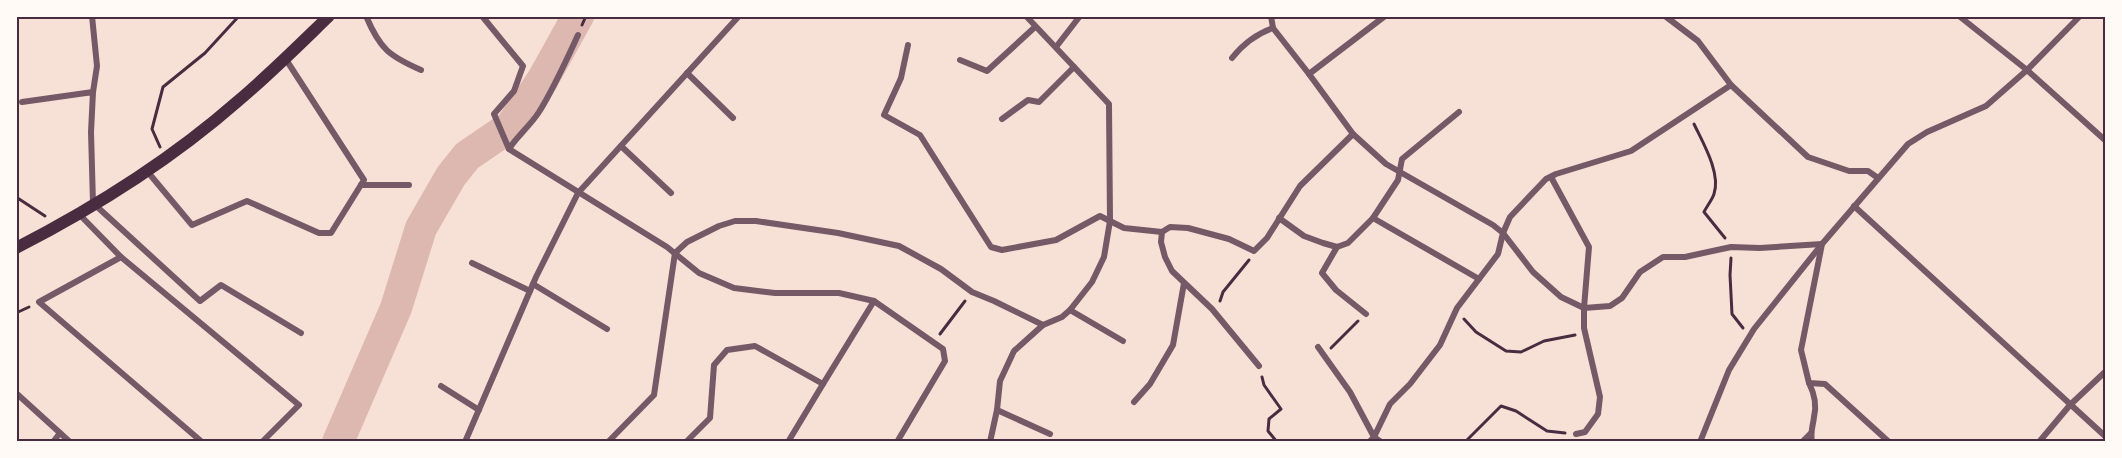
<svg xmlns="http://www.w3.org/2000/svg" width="2122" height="458" viewBox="0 0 2122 458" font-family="Lato,sans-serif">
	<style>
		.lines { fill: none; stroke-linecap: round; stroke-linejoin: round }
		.river { stroke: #dcb8b0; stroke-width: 32 }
		.path { stroke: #4a2c40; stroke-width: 3 }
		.minor { stroke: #755966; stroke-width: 6 }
		.secondary { stroke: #4a2c40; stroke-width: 12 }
		.neatline { fill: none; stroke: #4a2c40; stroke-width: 2 }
	</style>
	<rect width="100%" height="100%" fill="#f7e1d7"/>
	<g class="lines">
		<polyline class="river" points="338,442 396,308 421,228 451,176 467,156 511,126 543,79 578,16"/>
		<g class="path">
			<polyline points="582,25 586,16"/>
			<path d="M1694 124C1703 143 1721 173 1714 194 1712 200 1707 206 1704 212L1725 238"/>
			<polyline points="160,147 152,129 163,87 205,53 239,16"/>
			<polyline points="16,197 45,216"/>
			<polyline points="1731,258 1730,275 1732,314 1743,328"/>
			<polyline points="1220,301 1223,292 1249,260"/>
			<polyline points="16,313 29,307"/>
			<polyline points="1464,319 1476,332 1506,351 1521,352 1544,341 1575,335"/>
			<polyline points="940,334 965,301"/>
			<polyline points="1331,348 1358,321"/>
			<polyline points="1262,377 1264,385 1281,409 1269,419 1268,431 1277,442"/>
			<polyline points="1465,442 1501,406 1516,411 1547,431 1565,433"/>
		</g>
		<g class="minor">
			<polyline points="92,16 97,66 93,92"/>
			<path d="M366 16C380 49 389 56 421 70"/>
			<polyline points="482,16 523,66 514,91 494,114 509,149 667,247 699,273 734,288 775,293 839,293 874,301 943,349 945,361 897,442"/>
			<polyline points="1271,16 1273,28 1309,74 1353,134 1386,164 1493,225 1503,233 1533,272 1561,297 1584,308 1610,306 1622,298 1640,272 1663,257 1685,257 1731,247 1760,248 1822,244 1801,350 1809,383 1825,384 1889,442"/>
			<polyline points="1665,16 1698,41 1731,85 1808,157 1849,171 1868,171 1878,178"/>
			<polyline points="1959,16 2027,70 2106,141"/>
			<polyline points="908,45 901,78 884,115 920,135 991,247 1002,250 1056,240 1100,216 1124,228 1162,232 1170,227 1188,228 1229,239 1254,251 1267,238 1300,186 1353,134"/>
			<polyline points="1056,47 1080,16"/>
			<path d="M1232 58C1243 44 1256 34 1273 28"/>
			<polyline points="960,60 987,71 1035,27"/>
			<polyline points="687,73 733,118"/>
			<polyline points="1309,74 1385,16"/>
			<polyline points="22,102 93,92 91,132 93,203 200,301 221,285 301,333"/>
			<polyline points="1002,119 1028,100 1039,102 1074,67"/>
			<polyline points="621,146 671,193"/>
			<path d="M509 149C518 135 530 126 539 112 554 88 566 61 578 35"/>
			<polyline points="147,171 192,225 247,201 319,233 331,233 364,180 285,58"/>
			<polyline points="1551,177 1589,247 1584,308 1584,328 1600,397 1598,414 1585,432 1576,434"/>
			<polyline points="361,185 409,185"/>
			<polyline points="1854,206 2106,437"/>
			<polyline points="78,213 121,257"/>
			<polyline points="1279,218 1304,236 1323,243 1337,247 1348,243 1373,218 1398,180 1402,159 1459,112"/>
			<polyline points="1373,218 1479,279"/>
			<polyline points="1162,232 1161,242 1165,257 1172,271 1212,309 1259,366"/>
			<polyline points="1337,247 1322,273 1336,290 1366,314"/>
			<polyline points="472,263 530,291"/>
			<polyline points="533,284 607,329"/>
			<polyline points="1070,310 1123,341"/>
			<polyline points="1318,347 1350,392 1374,437 1381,442"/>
			<path d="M1809 383C1814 393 1817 405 1814 417 1813 426 1810 432 1812 442"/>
			<polyline points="441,386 479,410"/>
			<polyline points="16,393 70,442"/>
			<polyline points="1134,402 1150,384 1173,345 1184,283"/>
			<polyline points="997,410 1050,434"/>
			<polyline points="53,442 60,433"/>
			<polyline points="202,442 39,302 121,257 299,405 262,442"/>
			<polyline points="465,442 536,277 578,193 739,16"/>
			<polyline points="608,442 654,395 675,253 687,242 719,226 735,221 756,221 838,233 899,246 941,269 972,292 994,301 1043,325"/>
			<polyline points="686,442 710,418 714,365 727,350 755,346 823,384 874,301"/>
			<polyline points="788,442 823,384"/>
			<polyline points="990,442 997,410 1000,381 1014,351 1043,325 1062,317 1070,310 1092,282 1104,257 1110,221 1109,104 1026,16"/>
			<polyline points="1369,442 1374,437 1390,404 1410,384 1440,345 1457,308 1498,254 1503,233 1510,217 1546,179 1556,174 1631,151 1731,85"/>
			<polyline points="1700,442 1729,370 1754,329 1822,244 1908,144 1927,132 1986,106 2027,70 2080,16"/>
			<polyline points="1802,442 1810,434"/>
			<polyline points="2039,442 2070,405 2106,371"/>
		</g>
		<path class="secondary" d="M16 248C94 208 173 158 238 101 270 74 299 45 329 16"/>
	</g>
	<rect width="2122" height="458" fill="none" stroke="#fffaf5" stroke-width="36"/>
	<rect x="18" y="18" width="2086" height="422" class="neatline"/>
</svg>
